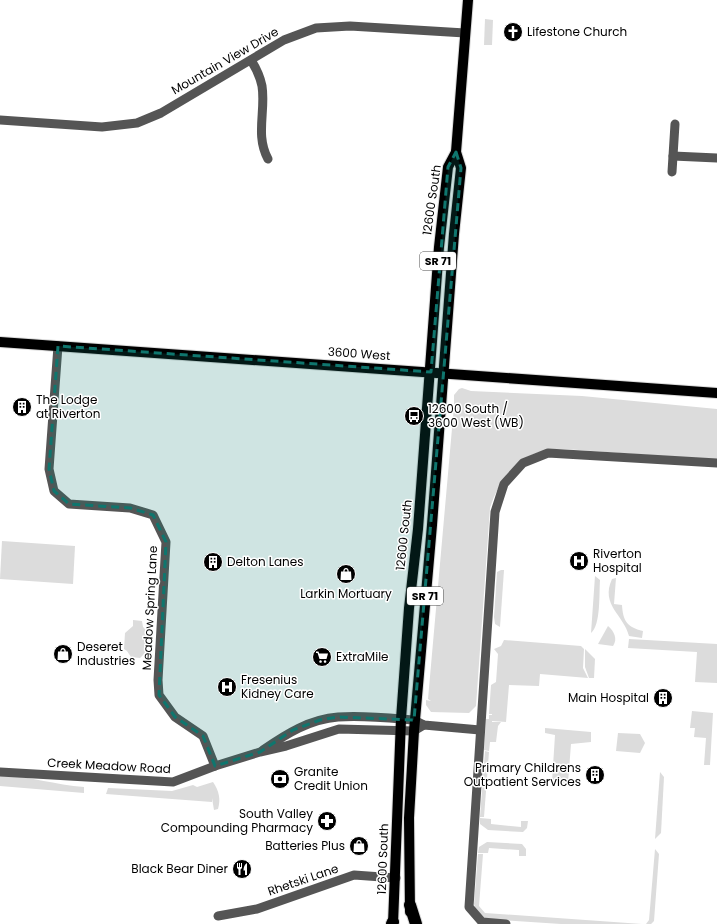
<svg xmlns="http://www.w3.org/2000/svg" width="717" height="924" viewBox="0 0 717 924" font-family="Poppins,sans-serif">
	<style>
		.green { fill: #dcdcdc }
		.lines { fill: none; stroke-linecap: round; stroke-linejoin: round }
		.major-casing { stroke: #dbdbdb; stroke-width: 12 }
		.highway-casing { stroke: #dbdbdb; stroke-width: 14 }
		.minor { stroke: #555; stroke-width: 9 }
		.major { stroke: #000; stroke-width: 10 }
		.highway { stroke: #000; stroke-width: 12 }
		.marked { fill: #0f766e; fill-opacity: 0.2; stroke: #0f766e; stroke-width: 3; stroke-dasharray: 8 5; stroke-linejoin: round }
		.labels { text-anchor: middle; stroke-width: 3; stroke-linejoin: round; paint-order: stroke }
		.shield { fill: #fff; stroke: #4c4c4c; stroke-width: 1 }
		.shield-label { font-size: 11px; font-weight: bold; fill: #000 }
		.poi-label { font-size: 12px; fill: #000; stroke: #fff; text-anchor: start }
		.street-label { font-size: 12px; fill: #000; stroke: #fff }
	</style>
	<rect width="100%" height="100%" fill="#fff"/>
	<g class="green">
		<polygon points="485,19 493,20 492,45 484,45"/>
		<path d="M462 388 471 391 582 396 717 409V460L565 449C558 449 550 449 543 451 514 458 499 481 490 508L476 706 469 713 431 712 426 705V700L431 701 428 699 454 406 459 403 454 406V395L459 389Z"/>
		<polygon points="2,541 75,546 73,584 0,579"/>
		<polygon points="501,570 504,570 500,627 495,624 494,617 497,572"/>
		<path d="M595 576 600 580C599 593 601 625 591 633Z"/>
		<path d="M616 578 614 604 622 605C623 621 627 627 643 631L642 638 629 636C624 615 600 605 612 579Z"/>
		<polygon points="133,620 142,621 143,627 147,631 146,652 140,658 131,657 127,651 124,649 125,633 133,626"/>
		<path d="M608 626C614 631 618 639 613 646L598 644Z"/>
		<polygon points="629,639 717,644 717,683 695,682 697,652 628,648"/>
		<polygon points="504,640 581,646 584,649 583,668 588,678 540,674 539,686 509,685 506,722 492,721 492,714 489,714 491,685 496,682 498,654 494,649 501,646"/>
		<polygon points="585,649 595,659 594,678 589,678 585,667"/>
		<polygon points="692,711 713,713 710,765 704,765 706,738 694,737 695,728 690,728"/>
		<polygon points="489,715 492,715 492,722 501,722 498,726 496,742 490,742 489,751 484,750 486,719 489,719"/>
		<polygon points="545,728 591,732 591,742 571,744 568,783 552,782 555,735 545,733"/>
		<polygon points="618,733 640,734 645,743 640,753 616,751"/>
		<polygon points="485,751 489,752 484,817 480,817"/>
		<polygon points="660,772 664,777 661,833 655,839"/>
		<path d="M0 775C29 776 56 785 84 787V793L0 786Z"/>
		<path d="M213 782C219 791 221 799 218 809L214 810 212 798 207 792 212 798V802L106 794 108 788 172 791 193 785 197 787Z"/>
		<polygon points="480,818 491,819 491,824 521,827 521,821 528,821 527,828 523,832 488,830 480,824"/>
		<polygon points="487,842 522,844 526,849 526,856 519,856 519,850 489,848 488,853 478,853 479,847"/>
		<polygon points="655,849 659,854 654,921 651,924 646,924 649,920"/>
		<polygon points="478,854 483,854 479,906 485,913 642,924 561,924 485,919 476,911 474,904"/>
	</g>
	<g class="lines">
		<defs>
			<g id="major">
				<polyline points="0,342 717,393"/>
				<polyline points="410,912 409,818 414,731 432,525 454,234 461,168 456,152 468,0"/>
				<polyline points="393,924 401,719 409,608 418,529 439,247 448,167 456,152"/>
			</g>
			<g id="highway">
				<polyline points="410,905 416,924"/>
				<polyline points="392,924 393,922"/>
			</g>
		</defs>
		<use href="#major" class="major-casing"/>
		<use href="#highway" class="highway-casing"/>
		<g class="minor">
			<path d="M251 60C256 68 260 76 262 86 266 111 255 135 268 159"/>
			<polyline points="0,120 102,127 137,123 161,113 284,40 316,28 350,26 465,33"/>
			<polyline points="673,156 717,158"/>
			<polyline points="672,172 675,124"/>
			<polyline points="58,346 49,469 54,491 69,504 130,508 153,515 166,542 158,680 159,695 175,717 203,736 215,766"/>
			<path d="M263 750C286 734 310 719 338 717 363 715 390 718 414 720L424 725 480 730"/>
			<polyline points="0,772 173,782 215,766 260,752 286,746 339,729 414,731 424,725"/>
			<polyline points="218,916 257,909 354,875 396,878"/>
			<polyline points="506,924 482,922 469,907 495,512 504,484 523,463 548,453 717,463"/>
		</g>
		<use href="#major" class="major"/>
		<use href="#highway" class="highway"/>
	</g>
	<path class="marked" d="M456 152 461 168 414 720 338 717 320 720 293 730 260 752 215 766 203 736 175 717 159 695 166 542 153 515 130 508 69 504 54 491 49 469 58 346 431 372 448 167Z"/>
	<defs>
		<symbol id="church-disc" viewBox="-11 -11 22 22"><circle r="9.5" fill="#000" stroke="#fff"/><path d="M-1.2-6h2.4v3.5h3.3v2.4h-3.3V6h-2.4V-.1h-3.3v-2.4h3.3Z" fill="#fff"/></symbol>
		<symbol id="building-disc" viewBox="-11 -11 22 22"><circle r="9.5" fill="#000" stroke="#fff"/><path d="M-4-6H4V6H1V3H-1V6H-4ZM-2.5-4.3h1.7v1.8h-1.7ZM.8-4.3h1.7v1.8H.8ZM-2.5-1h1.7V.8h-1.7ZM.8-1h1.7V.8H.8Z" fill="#fff"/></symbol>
		<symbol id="bus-disc" viewBox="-11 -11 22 22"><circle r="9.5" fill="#000" stroke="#fff"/><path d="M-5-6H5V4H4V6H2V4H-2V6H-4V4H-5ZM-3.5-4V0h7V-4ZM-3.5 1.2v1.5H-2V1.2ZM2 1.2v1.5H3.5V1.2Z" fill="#fff"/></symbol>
		<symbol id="hospital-disc" viewBox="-11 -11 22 22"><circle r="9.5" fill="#000" stroke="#fff"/><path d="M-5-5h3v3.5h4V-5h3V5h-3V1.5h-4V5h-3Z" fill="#fff"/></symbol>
		<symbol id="shop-disc" viewBox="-11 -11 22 22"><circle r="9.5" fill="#000" stroke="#fff"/><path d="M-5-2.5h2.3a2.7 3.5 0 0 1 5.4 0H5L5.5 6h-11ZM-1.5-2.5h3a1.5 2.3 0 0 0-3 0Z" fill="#fff"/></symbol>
		<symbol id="supermarket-disc" viewBox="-11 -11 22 22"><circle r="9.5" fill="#000" stroke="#fff"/><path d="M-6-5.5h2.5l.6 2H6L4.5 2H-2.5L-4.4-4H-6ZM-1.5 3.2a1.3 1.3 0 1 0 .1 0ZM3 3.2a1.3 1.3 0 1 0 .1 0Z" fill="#fff"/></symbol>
		<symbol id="bank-disc" viewBox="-11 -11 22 22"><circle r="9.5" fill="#000" stroke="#fff"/><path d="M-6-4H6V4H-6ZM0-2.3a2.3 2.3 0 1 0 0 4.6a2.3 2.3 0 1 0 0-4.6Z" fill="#fff"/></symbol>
		<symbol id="pharmacy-disc" viewBox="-11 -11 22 22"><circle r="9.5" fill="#000" stroke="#fff"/><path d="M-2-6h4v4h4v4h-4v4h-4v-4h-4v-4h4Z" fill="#fff"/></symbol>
		<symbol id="restaurant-disc" viewBox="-11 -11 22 22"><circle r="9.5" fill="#000" stroke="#fff"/><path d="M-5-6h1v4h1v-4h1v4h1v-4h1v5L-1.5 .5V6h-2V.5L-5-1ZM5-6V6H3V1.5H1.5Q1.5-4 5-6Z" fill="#fff"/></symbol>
	</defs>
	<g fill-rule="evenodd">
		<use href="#church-disc" x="502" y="21" width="22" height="22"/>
		<use href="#building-disc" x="11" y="396" width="22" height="22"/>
		<use href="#bus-disc" x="403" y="405" width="22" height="22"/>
		<use href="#hospital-disc" x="568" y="550" width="22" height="22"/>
		<use href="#building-disc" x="202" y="551" width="22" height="22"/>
		<use href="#shop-disc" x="335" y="563" width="22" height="22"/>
		<use href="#shop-disc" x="52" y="643" width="22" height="22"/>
		<use href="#supermarket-disc" x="311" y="646" width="22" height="22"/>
		<use href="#hospital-disc" x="216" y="676" width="22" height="22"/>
		<use href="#building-disc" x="652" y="687" width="22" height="22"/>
		<use href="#building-disc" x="584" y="764" width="22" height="22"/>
		<use href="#bank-disc" x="269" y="768" width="22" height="22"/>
		<use href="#pharmacy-disc" x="316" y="810" width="22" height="22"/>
		<use href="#shop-disc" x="348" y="835" width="22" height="22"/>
		<use href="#restaurant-disc" x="231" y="858" width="22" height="22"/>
	</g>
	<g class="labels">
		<g class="shield">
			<rect x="420" y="252" width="36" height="18" rx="3"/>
			<rect x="407" y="587" width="36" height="18" rx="3"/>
		</g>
		<g class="shield-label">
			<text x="438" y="265">SR 71</text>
			<text x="425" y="600">SR 71</text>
		</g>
		<g class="poi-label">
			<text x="527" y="36">Lifestone Church</text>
			<text x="36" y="404">The Lodge<tspan x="36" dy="14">at Riverton</tspan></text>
			<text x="428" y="413">12600 South /<tspan x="428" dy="14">3600 West (WB)</tspan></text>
			<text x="593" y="558">Riverton<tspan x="593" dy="14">Hospital</tspan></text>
			<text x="227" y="566">Delton Lanes</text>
			<text x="346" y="598" text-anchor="middle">Larkin Mortuary</text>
			<text x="77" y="651">Deseret<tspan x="77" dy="14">Industries</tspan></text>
			<text x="336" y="661">ExtraMile</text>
			<text x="241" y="684">Fresenius<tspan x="241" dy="14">Kidney Care</tspan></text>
			<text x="649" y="702" text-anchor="end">Main Hospital</text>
			<text x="581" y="772" text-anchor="end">Primary Childrens<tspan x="581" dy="14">Outpatient Services</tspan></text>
			<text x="294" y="776">Granite<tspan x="294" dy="14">Credit Union</tspan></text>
			<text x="313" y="818" text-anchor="end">South Valley<tspan x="313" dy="14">Compounding Pharmacy</tspan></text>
			<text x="345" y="850" text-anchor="end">Batteries Plus</text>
			<text x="228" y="873" text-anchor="end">Black Bear Diner</text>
		</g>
		<g class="street-label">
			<text transform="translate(225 61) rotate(-30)" y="4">Mountain View Drive</text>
			<text transform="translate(432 200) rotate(-82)" y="4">12600 South</text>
			<text transform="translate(359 354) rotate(4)" y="4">3600 West</text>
			<text transform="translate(404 535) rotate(-84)" y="4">12600 South</text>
			<text transform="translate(150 608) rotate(-87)" y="4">Meadow Spring Lane</text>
			<text transform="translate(109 766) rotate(3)" y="4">Creek Meadow Road</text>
			<text transform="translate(383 859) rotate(-88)" y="4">12600 South</text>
			<text transform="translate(303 880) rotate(-19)" y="4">Rhetski Lane</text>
		</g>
	</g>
</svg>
